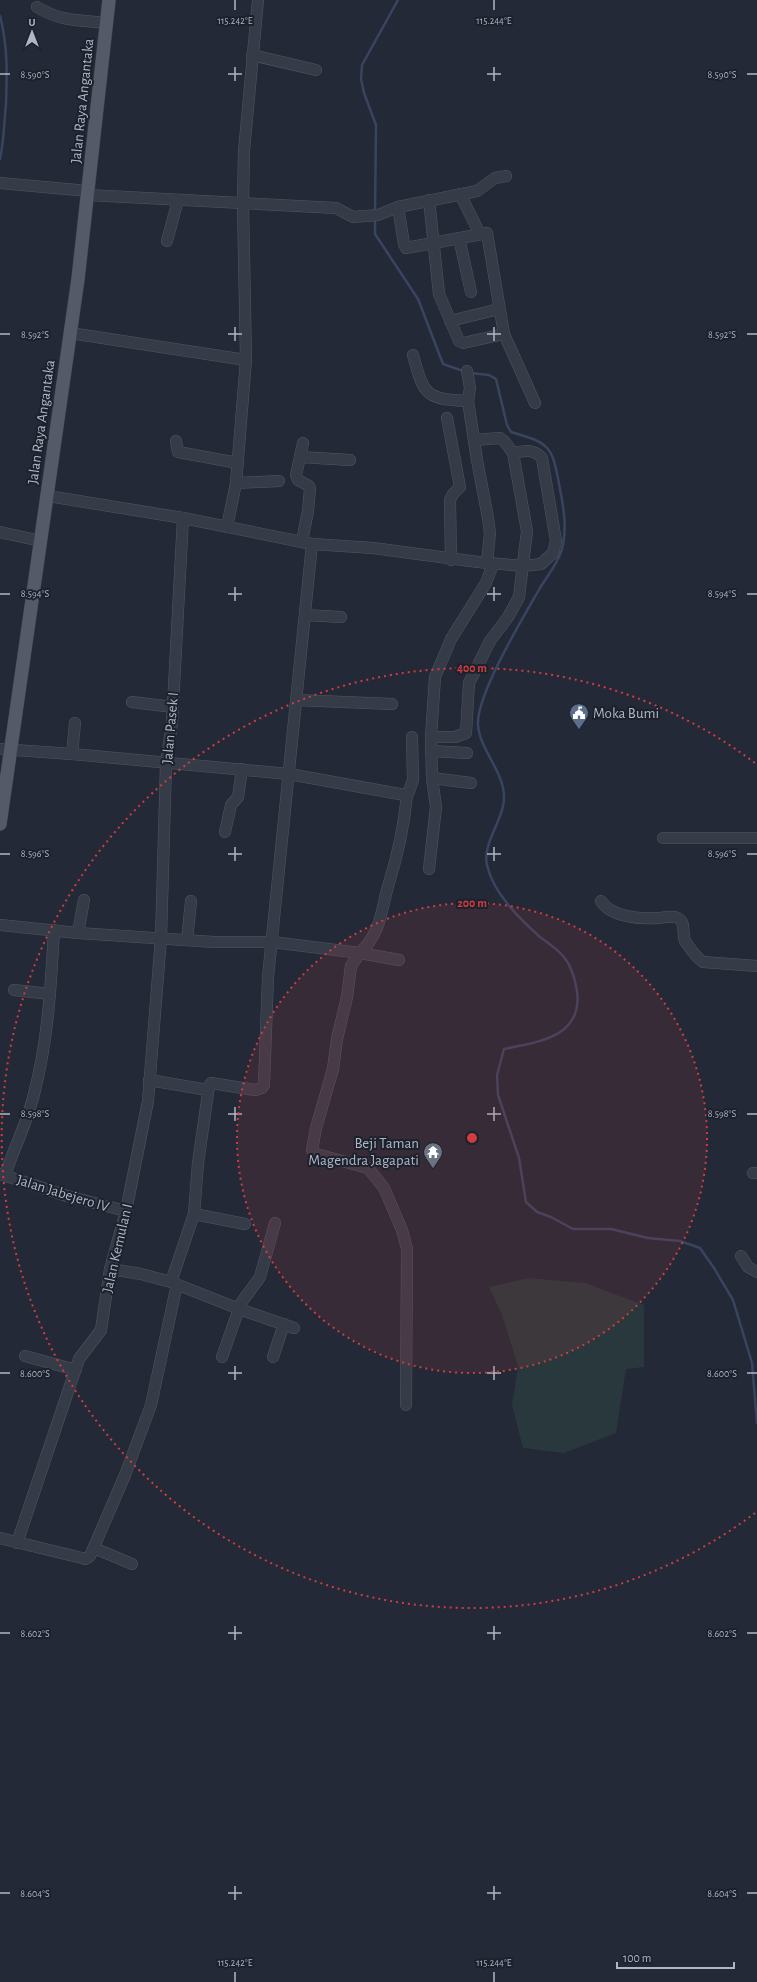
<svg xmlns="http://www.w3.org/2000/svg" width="757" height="1982" viewBox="0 0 757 1982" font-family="'Alegreya Sans',sans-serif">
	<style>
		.green { fill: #28383c }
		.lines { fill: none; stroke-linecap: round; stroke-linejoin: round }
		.stream { stroke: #394560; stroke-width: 2.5 }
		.minor-casing { stroke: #515663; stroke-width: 12 }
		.major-casing { stroke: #3f4551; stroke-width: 14 }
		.minor { stroke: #363b48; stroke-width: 11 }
		.major { stroke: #545a68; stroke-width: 13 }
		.ticks { fill: none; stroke: #b1b6c4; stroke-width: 1.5 }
		.ring { fill: none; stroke: #d03d3f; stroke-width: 2; stroke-dasharray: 2 4 }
		.labels { text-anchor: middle; stroke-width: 4; stroke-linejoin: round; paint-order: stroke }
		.street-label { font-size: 15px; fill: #b1b6c4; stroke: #1b212d }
		.poi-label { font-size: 15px; fill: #b1b6c4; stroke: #1b212d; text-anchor: start }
		.ticks-label { font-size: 10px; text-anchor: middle; fill: #b1b6c4; stroke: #1b212d; stroke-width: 4; stroke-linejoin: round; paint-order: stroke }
		.centre { fill: #d03d3f; stroke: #1b212d; stroke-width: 2 }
		.ring-label { font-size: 12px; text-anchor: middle; font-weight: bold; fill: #d03d3f; stroke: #1b212d; stroke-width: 4; stroke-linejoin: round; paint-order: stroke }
	</style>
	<rect width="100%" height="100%" fill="#232937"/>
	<polygon class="green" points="529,1278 585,1283 644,1305 644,1367 626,1369 616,1433 564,1453 523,1448 512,1405 518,1366 502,1315 489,1287"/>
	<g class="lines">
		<g class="stream">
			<path d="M0 16C8 46 7 74 6 104 4 123 4 141 0 159"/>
			<polyline points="375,213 376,125 364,93 361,79 362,65 398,0"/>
			<polyline points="375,218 375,234 418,299 443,364 463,371"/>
			<path d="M470 373 489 375 496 379 507 425 511 432C549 443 552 445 559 484 563 504 567 524 563 545 560 560 548 575 540 588 524 616 476 695 478 725 480 751 505 772 504 799 504 819 482 843 487 865 493 893 520 919 540 937 548 943 557 949 563 956 572 966 575 979 577 991 583 1038 537 1042 504 1049L497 1075 498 1095 519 1158 526 1202 537 1212 551 1217 573 1229H611L648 1238 680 1241 700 1248 714 1268 733 1300 752 1363 757 1423"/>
		</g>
		<defs>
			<g id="minor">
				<path d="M37 7C61 22 80 20 107 23"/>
				<polyline points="252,55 316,70"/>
				<polyline points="0,183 88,191"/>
				<polyline points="460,194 480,234"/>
				<polyline points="88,195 336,208 353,217 378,215 398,207 477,191 495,178 506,176"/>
				<polyline points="429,200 439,294 459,341 463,343 504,334"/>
				<polyline points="398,207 404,244 406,248 487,233 504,334 535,403"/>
				<polyline points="459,238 471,292"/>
				<polyline points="167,241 178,200"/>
				<polyline points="450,321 499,309"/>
				<polyline points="70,333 246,360"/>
				<path d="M413 355C424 396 426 399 468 401L477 460 488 518 490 533 487 563"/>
				<polyline points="467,371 470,388 468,401"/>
				<polyline points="447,418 460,487 453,494 450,500 451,560"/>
				<polyline points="176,441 178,452 238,463"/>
				<polyline points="300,457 350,460"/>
				<polyline points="236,483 279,481"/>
				<path d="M48 496 183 518 312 544 373 548 478 562 523 566 541 564 553 553 556 541 542 458C533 448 524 451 513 453"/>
				<polyline points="227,527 236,483 246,360 243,203 244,151 258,0"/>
				<polyline points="0,532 41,541"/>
				<polyline points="302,541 308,511 310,489 309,486 298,480 296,475 303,443"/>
				<polyline points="305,615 341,617"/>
				<polyline points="296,700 392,704"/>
				<polyline points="132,702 173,707"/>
				<polyline points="431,737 455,737 466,733 469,683 490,641 508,617 519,597 527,531 513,453 504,441 500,438 474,440"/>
				<polyline points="0,749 72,754 289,774 405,795 408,794 413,780 412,737"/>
				<polyline points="431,751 467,753"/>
				<polyline points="72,754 75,723"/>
				<polyline points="432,778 471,783"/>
				<polyline points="225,832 231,805 238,797 242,769"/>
				<polyline points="663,838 757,838"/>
				<polyline points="429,869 436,807 432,778 431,737 435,677 451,639 486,583 493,564"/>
				<path d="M601 901C611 917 639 919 657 918 663 918 672 915 678 918 686 922 682 934 685 941 689 947 697 958 703 962L757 966"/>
				<polyline points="0,925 78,933 214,942 272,942 360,953 351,966 347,997 337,1039 333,1069 316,1128 312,1150 316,1154 368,1168 384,1188 402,1230 407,1249 406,1405"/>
				<polyline points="78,933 84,900"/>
				<polyline points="187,940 191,901"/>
				<path d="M360 953C383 929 380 912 389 883 398 854 404 826 407 795"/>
				<polyline points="360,953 399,960"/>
				<polyline points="14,990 50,994"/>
				<polyline points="149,1080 208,1090"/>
				<polyline points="753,1173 757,1173"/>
				<polyline points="0,1174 67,1196 126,1211"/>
				<path d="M5 1175C14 1148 27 1123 34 1094 48 1041 51 985 54 930"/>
				<polyline points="194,1214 245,1224"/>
				<polyline points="741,1256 748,1267 757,1272"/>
				<polyline points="110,1269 141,1274 171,1282 194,1214 198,1163 209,1086 211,1083 255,1090 262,1088 264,1085 268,977 312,544"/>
				<polyline points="171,1282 239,1309 294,1328"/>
				<polyline points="25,1356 76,1370"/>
				<polyline points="222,1357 241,1303 260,1277 275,1223"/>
				<polyline points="273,1357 284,1324"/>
				<polyline points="0,1538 82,1558 85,1559 90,1556 125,1475 151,1405 177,1284"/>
				<polyline points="17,1543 79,1359 101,1330 110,1269 126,1211 148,1101 161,938 166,764 172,723 183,518"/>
				<polyline points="94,1548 132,1564"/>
			</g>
			<polyline id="major" points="0,824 78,279 109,0"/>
		</defs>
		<use href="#minor" class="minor-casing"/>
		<use href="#major" class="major-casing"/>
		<use href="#minor" class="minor"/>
		<use href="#major" class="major"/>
	</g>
	<path class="ticks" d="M235 0V10M494 0V10M235 67V81M494 67V81M0 74H10M228 74H242M487 74H501M747 74H757M235 327V341M494 327V341M0 334H10M228 334H242M487 334H501M747 334H757M235 587V601M494 587V601M0 594H10M228 594H242M487 594H501M747 594H757M235 847V861M494 847V861M0 854H10M228 854H242M487 854H501M747 854H757M235 1107V1121M494 1107V1121M0 1114H10M228 1114H242M487 1114H501M747 1114H757M235 1366V1380M494 1366V1380M0 1373H10M228 1373H242M487 1373H501M747 1373H757M235 1626V1640M494 1626V1640M0 1633H10M228 1633H242M487 1633H501M747 1633H757M235 1886V1900M494 1886V1900M0 1893H10M228 1893H242M487 1893H501M747 1893H757M235 1972V1982M494 1972V1982"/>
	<circle cx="472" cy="1138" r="235" fill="#d03d3f" fill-opacity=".12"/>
	<g class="ring">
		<circle cx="472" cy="1138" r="235"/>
		<path d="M755 1513A470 470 0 1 1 755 763"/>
	</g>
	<defs>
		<symbol id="civic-pin" viewBox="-11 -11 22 30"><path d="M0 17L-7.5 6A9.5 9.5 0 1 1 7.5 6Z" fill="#5c6f8a" stroke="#1b212d"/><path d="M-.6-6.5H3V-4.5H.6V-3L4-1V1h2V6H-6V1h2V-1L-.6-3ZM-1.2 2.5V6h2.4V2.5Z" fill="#fff"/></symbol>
		<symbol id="temple-pin" viewBox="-11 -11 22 30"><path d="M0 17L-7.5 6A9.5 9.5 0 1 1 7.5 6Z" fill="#6b7280" stroke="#1b212d"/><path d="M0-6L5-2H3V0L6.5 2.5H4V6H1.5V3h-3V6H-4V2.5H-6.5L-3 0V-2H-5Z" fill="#fff"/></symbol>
	</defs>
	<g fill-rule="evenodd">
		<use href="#civic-pin" x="568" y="702" width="22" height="30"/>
		<use href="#temple-pin" x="422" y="1141" width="22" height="30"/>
	</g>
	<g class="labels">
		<g class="street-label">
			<text transform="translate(82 101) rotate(-84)" y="5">Jalan Raya Angantaka</text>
			<text transform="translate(41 422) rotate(-82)" y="5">Jalan Raya Angantaka</text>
			<text transform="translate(170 728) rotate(-85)" y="5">Jalan Pasek I</text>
			<text transform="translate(63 1193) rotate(17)" y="5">Jalan Jabejero IV</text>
			<text transform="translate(117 1248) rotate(-77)" y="5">Jalan Kemulan I</text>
		</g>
		<g class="poi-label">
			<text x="593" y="718">Moka Bumi</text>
			<text x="419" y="1148" text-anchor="end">Beji Taman<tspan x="419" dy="17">Magendra Jagapati</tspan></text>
		</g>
	</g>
	<g class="ticks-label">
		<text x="235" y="24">115.242°E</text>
		<text x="494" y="24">115.244°E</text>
		<text x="35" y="78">8.590°S</text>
		<text x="722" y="78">8.590°S</text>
		<text x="35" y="338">8.592°S</text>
		<text x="722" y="338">8.592°S</text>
		<text x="35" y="597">8.594°S</text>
		<text x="722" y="597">8.594°S</text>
		<text x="35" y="857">8.596°S</text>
		<text x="722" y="857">8.596°S</text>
		<text x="35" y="1117">8.598°S</text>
		<text x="722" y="1117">8.598°S</text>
		<text x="35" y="1377">8.600°S</text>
		<text x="722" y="1377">8.600°S</text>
		<text x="35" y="1637">8.602°S</text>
		<text x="722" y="1637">8.602°S</text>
		<text x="35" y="1897">8.604°S</text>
		<text x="722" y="1897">8.604°S</text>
		<text x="235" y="1966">115.242°E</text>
		<text x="494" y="1966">115.244°E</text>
	</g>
	<circle cx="472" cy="1138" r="6" class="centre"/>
	<g class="ring-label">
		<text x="472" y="672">400 m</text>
		<text x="472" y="907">200 m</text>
	</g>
	<g transform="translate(32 32)" stroke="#1b212d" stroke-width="3" paint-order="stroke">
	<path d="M0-3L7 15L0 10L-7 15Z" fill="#b1b6c4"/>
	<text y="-6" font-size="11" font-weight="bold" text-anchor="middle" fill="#b1b6c4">U</text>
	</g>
	<path d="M617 1962v6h117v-6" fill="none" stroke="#b1b6c4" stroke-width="2"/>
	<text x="623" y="1962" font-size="12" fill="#b1b6c4" stroke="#1b212d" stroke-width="3" paint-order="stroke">100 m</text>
</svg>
